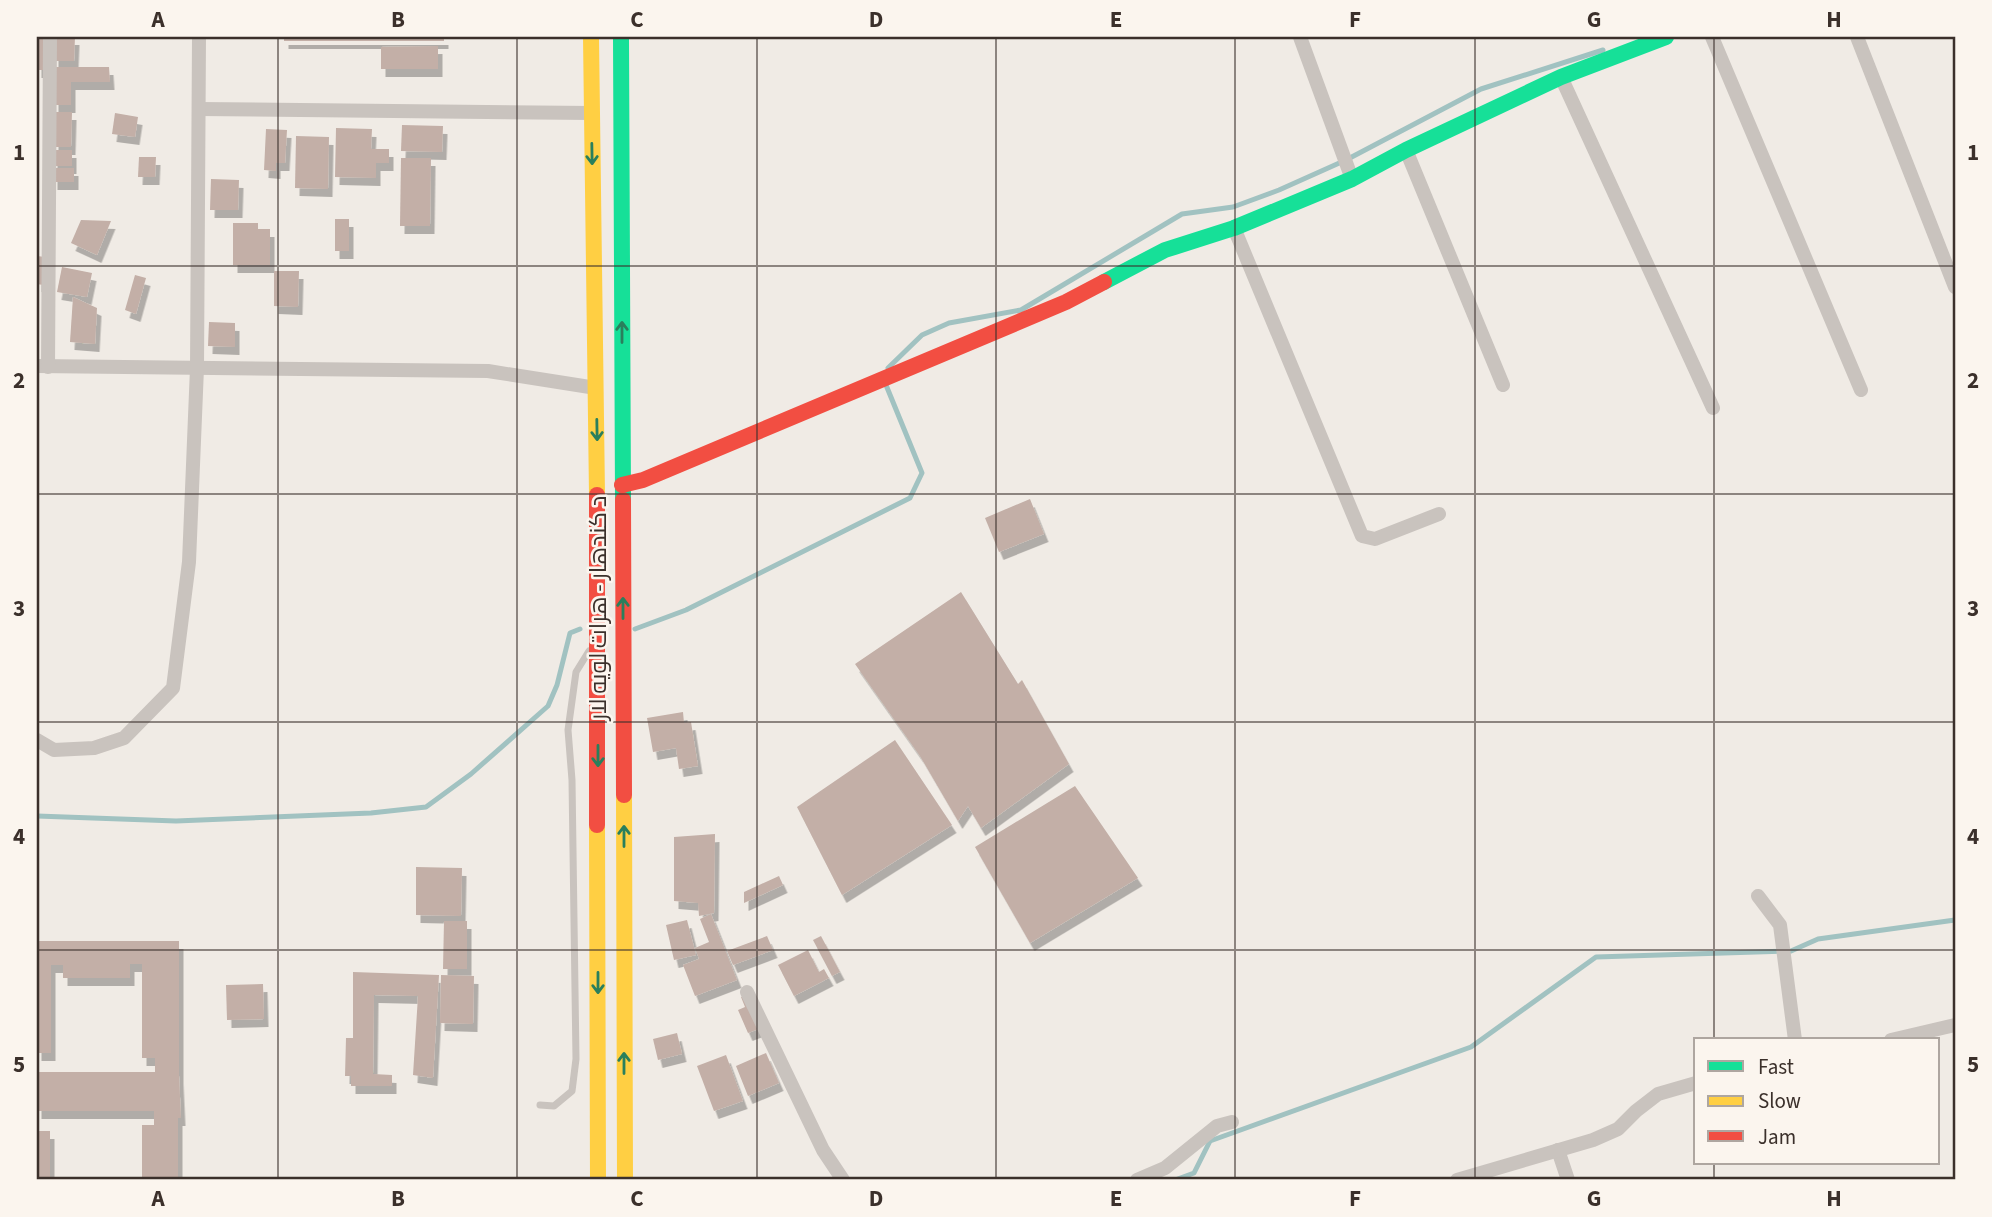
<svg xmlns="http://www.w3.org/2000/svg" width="1992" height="1217" viewBox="0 0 1992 1217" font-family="'Source Sans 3',Cairo,sans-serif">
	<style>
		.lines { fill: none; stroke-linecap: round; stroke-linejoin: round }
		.stream { stroke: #a1c2c1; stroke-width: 5 }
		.building { fill: #c3afa7; filter: url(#shadow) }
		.lane { stroke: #c9c3be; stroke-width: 7 }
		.street { stroke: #c9c3be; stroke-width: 14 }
		.fast { stroke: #16e098; stroke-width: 16 }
		.slow { stroke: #ffcf43; stroke-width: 16 }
		.jam { stroke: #f24e42; stroke-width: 16 }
		.oneway { stroke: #2a7f5c }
		.grid { fill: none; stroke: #3b302b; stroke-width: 2; stroke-opacity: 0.55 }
		.labels { text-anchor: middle; stroke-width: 5; stroke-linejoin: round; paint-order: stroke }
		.street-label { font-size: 24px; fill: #3b302b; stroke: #fbf5ee }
		.neatline { fill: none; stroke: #3b302b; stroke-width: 2.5 }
		.grid-label { font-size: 23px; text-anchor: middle; font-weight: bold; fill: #3b302b }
	</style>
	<defs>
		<filter id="shadow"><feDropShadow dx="4.5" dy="8" stdDeviation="0" flood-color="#0004"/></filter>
	</defs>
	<rect width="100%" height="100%" fill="#f0ebe5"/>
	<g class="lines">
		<g class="stream">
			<polyline points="888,368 922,335 949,323 1021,310 1182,214 1233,207 1279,190 1346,160 1481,89 1603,50"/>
			<polyline points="635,629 686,610 910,498 922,473 886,385"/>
			<polyline points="37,816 176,821 371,813 426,807 471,774 548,706 557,685 570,633 580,629"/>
			<polyline points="1175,1180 1194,1173 1210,1141 1471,1047 1596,957 1791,951 1818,939 1955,920"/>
		</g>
	</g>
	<g class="building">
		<rect x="37" y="37" width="8" height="33"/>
		<polygon points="54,37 75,37 74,61 54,61"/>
		<rect x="284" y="37" width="160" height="4"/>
		<polygon points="438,46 438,69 381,69 381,47"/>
		<polygon points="54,67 109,67 110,82 71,82 71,105 54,105"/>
		<polygon points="54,112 72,112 71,147 54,147"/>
		<polygon points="115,113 138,117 135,137 112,134"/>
		<polygon points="402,125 443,126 442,152 401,151"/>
		<polygon points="336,128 372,129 371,149 389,149 389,163 376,163 376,178 335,177"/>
		<polygon points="266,129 287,130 285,163 276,163 276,171 264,170"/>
		<polygon points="296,136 329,137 328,189 295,188"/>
		<rect x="53" y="150" width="19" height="16"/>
		<polygon points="139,157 156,157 155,177 138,177"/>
		<polygon points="401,158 431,158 430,226 400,226"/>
		<rect x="53" y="168" width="21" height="14"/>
		<polygon points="211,179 239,180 238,210 210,210"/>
		<rect x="335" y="219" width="14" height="32"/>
		<polygon points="81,220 111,221 97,255 71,243"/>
		<polygon points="233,223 258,223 258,229 270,229 270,265 233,265"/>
		<polygon points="37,256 45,257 43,285 37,284"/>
		<polygon points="62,267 92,273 87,297 57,292"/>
		<polygon points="274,271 299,271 298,307 274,306"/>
		<polygon points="135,275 146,278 136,314 125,310"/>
		<polygon points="73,297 97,308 95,344 70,342"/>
		<polygon points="209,322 235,323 235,347 208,346"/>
		<polygon points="1030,499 1044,534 999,552 985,518"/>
		<polygon points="961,592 1018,684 1022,680 1069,764 981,828 968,806 958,821 920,756 855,664"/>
		<polygon points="683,712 684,723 691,722 698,766 679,769 676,748 653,752 647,718"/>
		<polygon points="895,740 952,825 842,895 797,807"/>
		<polygon points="1075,786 1138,878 1030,943 975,847"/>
		<polygon points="715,834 714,913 699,916 698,903 674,901 674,837"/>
		<polygon points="416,867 462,868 461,916 416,915"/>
		<polygon points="779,876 783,885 744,903 744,892"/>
		<polygon points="711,914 737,980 695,996 683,965 699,959 695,948 709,942 700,919"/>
		<polygon points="687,920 696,955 674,960 666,925"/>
		<polygon points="444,921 467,921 467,969 443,969"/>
		<polygon points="767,936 773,950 733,965 727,951"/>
		<polygon points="821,936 840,972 832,976 813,940"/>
		<polygon points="37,941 179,941 179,1076 181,1118 178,1118 178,1180 142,1180 142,1125 154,1125 154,1111 37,1111 37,1072 155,1072 155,1058 142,1058 142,964 130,964 130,978 63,978 63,965 51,965 51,1053 37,1053"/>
		<polygon points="808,950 819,972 824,969 829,978 794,996 778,965"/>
		<polygon points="353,972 439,975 433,1078 413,1075 418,996 374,995 373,1074 392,1075 392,1086 351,1086 351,1076 345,1076 346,1038 353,1038"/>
		<polygon points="441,975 474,976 473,1024 440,1023"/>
		<polygon points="263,984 264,1019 227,1020 226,985"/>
		<polygon points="747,995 761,1028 748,1033 738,1010 745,1007 741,997"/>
		<polygon points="677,1033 682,1054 658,1060 653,1039"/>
		<polygon points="766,1053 779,1083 748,1096 736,1066"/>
		<polygon points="726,1055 743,1101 714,1111 697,1066"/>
		<rect x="37" y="1131" width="13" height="49"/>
	</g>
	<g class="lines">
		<polyline class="lane" points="540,1105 554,1106 572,1091 576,1059 572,780 568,730 576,672 589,651"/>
		<g class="street">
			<polyline points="1300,37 1352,179"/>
			<polyline points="1712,37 1861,390"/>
			<polyline points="1857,37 1955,287"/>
			<polyline points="1561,77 1713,408"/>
			<polyline points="199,109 592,113"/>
			<polyline points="1406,150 1503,385"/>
			<polyline points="1234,228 1362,536 1375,539 1439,514"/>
			<polyline points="37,366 488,371 596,388"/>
			<polyline points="48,367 50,37"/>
			<polyline points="37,740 54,750 94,748 124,738 173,688 189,562 197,368 199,37"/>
			<polyline points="1758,896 1780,925 1795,1040"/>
			<polyline points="747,992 823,1150 843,1180"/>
			<polyline points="1891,1040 1955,1025"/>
			<polyline points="1558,1150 1568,1180"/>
			<polyline points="1137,1180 1165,1168 1217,1126 1232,1122"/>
			<polyline points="1457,1180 1593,1140 1618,1129 1636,1111 1658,1094 1696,1083"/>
		</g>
		<g class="fast">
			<polyline points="621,37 623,500"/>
			<polyline points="1104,282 1165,250 1234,228 1352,179 1406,150 1561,77 1666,37"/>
		</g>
		<g class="slow">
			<polyline points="591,37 597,495"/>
			<polyline points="624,795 625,1180"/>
			<polyline points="597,825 598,1180"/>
		</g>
		<g class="jam">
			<polyline points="622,485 643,480 1066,302 1104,282"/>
			<polyline points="597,495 597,825"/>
			<polyline points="623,500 624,795"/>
		</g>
	</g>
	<defs><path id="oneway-shaft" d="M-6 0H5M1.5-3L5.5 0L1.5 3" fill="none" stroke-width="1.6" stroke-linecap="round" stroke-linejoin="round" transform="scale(1.75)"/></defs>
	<g class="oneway">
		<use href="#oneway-shaft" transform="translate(592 154) rotate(89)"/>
		<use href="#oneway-shaft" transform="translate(622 332) rotate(-90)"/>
		<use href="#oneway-shaft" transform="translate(597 430) rotate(89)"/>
		<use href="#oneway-shaft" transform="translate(623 608) rotate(-90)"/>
		<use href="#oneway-shaft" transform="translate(598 756) rotate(90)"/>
		<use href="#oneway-shaft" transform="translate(624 836) rotate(-90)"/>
		<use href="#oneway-shaft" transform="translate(598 983) rotate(90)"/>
		<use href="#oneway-shaft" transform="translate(624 1063) rotate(-90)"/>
	</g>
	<path class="grid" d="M278 37V1180M517 37V1180M757 37V1180M996 37V1180M1235 37V1180M1475 37V1180M1714 37V1040M37 266H1955M37 494H1955M37 722H1955M37 950H1955M1714 1163V1180"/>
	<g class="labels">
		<g class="street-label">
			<text transform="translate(598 608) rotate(-90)" y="8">د کندهار - هرات لويه لار</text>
		</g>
	</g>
	<rect width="1992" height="1217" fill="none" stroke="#fbf5ee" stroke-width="77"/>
	<rect x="1694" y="1038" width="245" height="126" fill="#fbf5ee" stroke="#aea6a0" stroke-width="2"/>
	<rect x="1708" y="1061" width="35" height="10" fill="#16e098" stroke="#aea6a0" stroke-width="2"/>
	<text x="1758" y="1074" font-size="21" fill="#3b302b">Fast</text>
	<rect x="1708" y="1096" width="35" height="10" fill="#ffcf43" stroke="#aea6a0" stroke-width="2"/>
	<text x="1758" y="1108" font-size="21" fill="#3b302b">Slow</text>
	<rect x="1708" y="1131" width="35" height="10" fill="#f24e42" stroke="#aea6a0" stroke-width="2"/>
	<text x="1758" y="1144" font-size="21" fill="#3b302b">Jam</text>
	<rect x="38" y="38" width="1916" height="1140" class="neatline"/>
	<g class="grid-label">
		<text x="158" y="27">A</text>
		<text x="398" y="27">B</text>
		<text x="637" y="27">C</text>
		<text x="876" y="27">D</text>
		<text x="1116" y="27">E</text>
		<text x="1355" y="27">F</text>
		<text x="1594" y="27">G</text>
		<text x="1834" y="27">H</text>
		<text x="19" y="160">1</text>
		<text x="1973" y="160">1</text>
		<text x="19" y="388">2</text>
		<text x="1973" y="388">2</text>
		<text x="19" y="616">3</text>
		<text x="1973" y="616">3</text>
		<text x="19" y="844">4</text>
		<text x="1973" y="844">4</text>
		<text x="19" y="1072">5</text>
		<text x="1973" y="1072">5</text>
		<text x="158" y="1206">A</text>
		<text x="398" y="1206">B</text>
		<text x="637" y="1206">C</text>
		<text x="876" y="1206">D</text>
		<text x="1116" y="1206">E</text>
		<text x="1355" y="1206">F</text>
		<text x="1594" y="1206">G</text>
		<text x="1834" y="1206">H</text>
	</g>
</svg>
